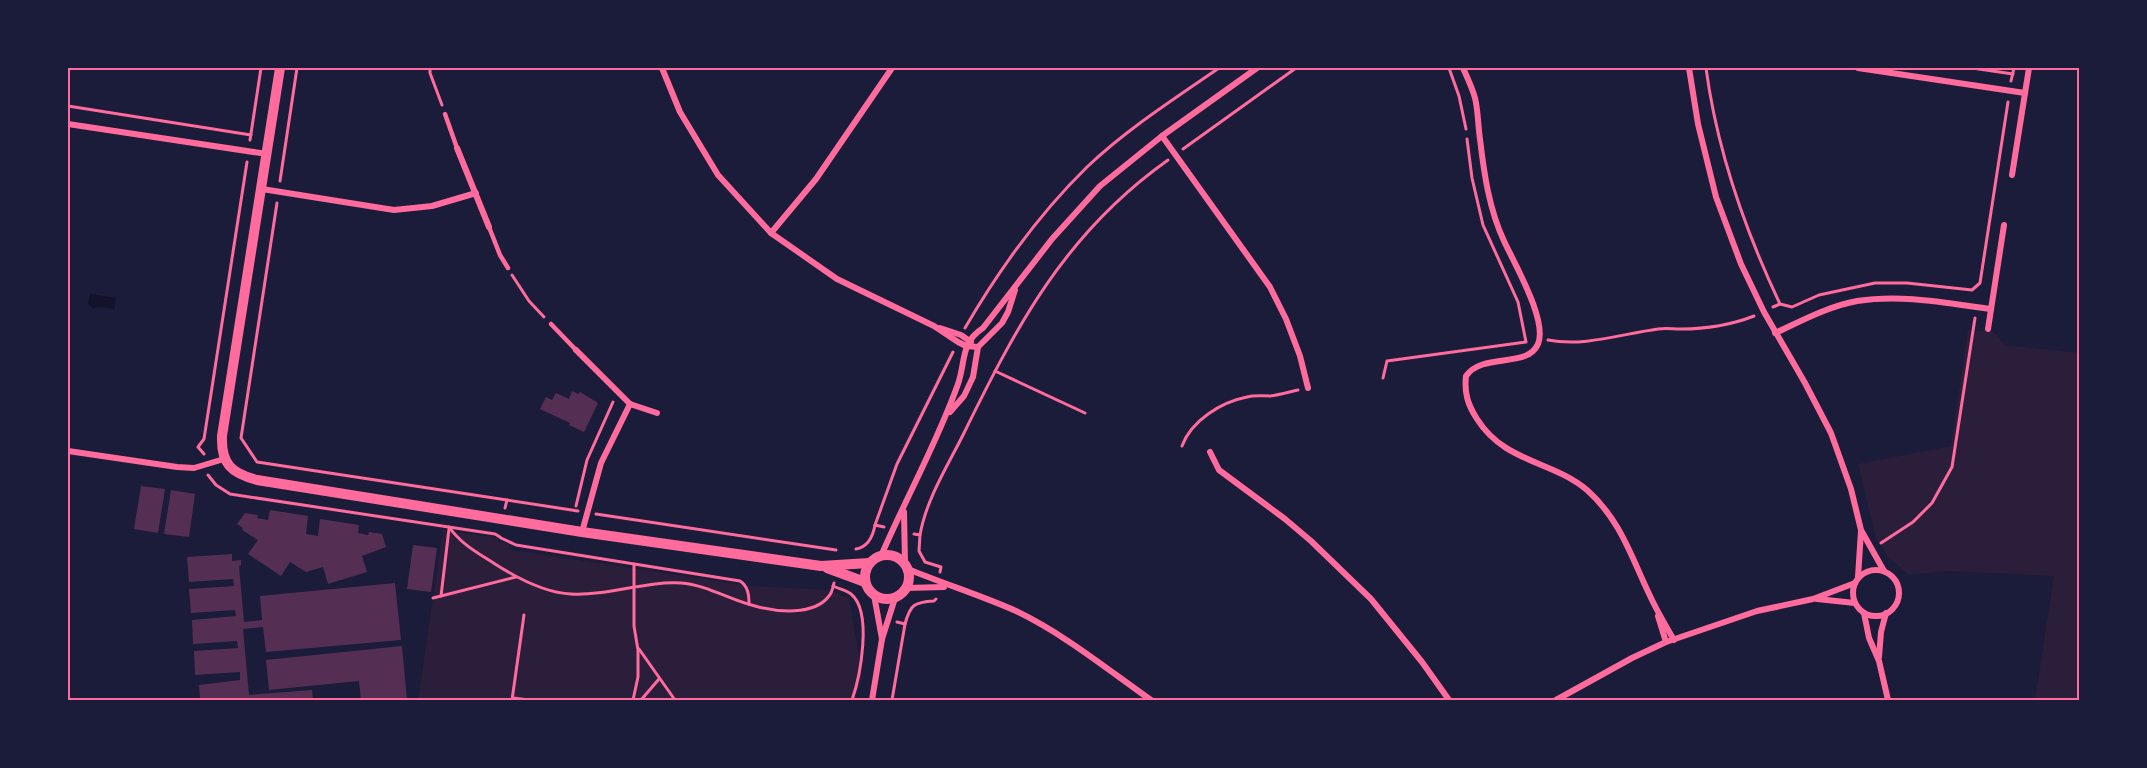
<svg xmlns="http://www.w3.org/2000/svg" width="2147" height="768" viewBox="0 0 2147 768" font-family="'Fira Sans',sans-serif">
	<style>
		.green { fill: #2a1e3b }
		.water { fill: #12122b }
		.building { fill: #542f53 }
		.lines { fill: none; stroke-linecap: round; stroke-linejoin: round }
		.path { stroke: #ff6b9d; stroke-width: 3 }
		.service { stroke: #ff6b9d; stroke-width: 4.5 }
		.minor { stroke: #ff6b9d; stroke-width: 6 }
		.tertiary { stroke: #ff6b9d; stroke-width: 10 }
		.neatline { fill: none; stroke: #ff6b9d; stroke-width: 2 }
	</style>
	<rect width="100%" height="100%" fill="#1b1b3a"/>
	<g class="green">
		<polygon points="1968,330 1994,332 2005,345 2079,353 2079,700 2035,700 2054,576 1948,571 1908,575 1887,555 1876,538 1858,464 1951,446"/>
		<polygon points="443,530 494,537 500,542 507,543 512,550 751,586 829,590 849,598 863,678 853,700 418,700"/>
	</g>
	<polygon class="water" points="90,294 116,298 114,309 100,307 93,308 88,304"/>
	<g class="building">
		<polygon points="572,391 578,394 580,392 598,403 584,432 569,425 570,423 540,409 546,397 552,400 556,393 569,399"/>
		<polygon points="141,486 165,489 158,533 134,529"/>
		<polygon points="171,490 195,494 189,537 164,534"/>
		<polygon points="270,510 308,516 306,534 318,536 320,519 359,525 358,533 368,535 369,532 382,534 386,547 362,556 367,572 328,584 323,567 306,572 290,562 281,576 248,554 258,540 242,530 243,528 237,524 245,513 258,515 257,518 268,520"/>
		<polygon points="413,545 437,548 431,592 407,589"/>
		<polygon points="232,554 232,561 241,560 241,565 239,566 244,622 262,620 260,596 395,583 401,640 266,652 263,627 243,629 249,695 312,690 313,700 200,699 199,685 240,680 240,672 195,675 194,651 238,648 237,641 193,644 192,620 236,616 235,610 191,613 189,589 234,586 233,579 189,582 187,557"/>
		<polygon points="402,646 407,700 361,700 359,681 269,690 266,660"/>
	</g>
	<g class="lines">
		<g class="path">
			<polyline points="430,68 430,73 442,105"/>
			<polyline points="1449,68 1459,96 1466,129"/>
			<path d="M1706 68C1717 151 1744 228 1780 304L1773 307"/>
			<polyline points="1972,68 2013,74"/>
			<polyline points="2011,81 2014,68"/>
			<polyline points="68,106 251,135"/>
			<polyline points="250,140 261,68"/>
			<polyline points="1183,149 1296,68"/>
			<polyline points="280,181 297,68"/>
			<polyline points="277,203 241,438 257,462 507,500"/>
			<polyline points="512,275 529,301 544,317"/>
			<polyline points="1780,304 1792,307 1819,295 1875,283 1907,283 1972,290 1980,283 2008,102"/>
			<path d="M965 328C1000 268 1038 215 1087 167 1127 129 1174 99 1219 68"/>
			<path d="M1548 340C1584 347 1621 334 1658 329 1665 328 1673 329 1681 329 1705 329 1731 325 1754 316"/>
			<polyline points="995,371 1085,413"/>
			<polyline points="1383,378 1387,361 1526,342 1518,302 1483,225 1472,178 1467,139"/>
			<path d="M1182 446C1191 421 1221 402 1247 397 1254 395 1262 396 1270 396 1279 395 1289 392 1298 390"/>
			<polyline points="204,454 198,447 204,439 247,162"/>
			<polyline points="208,475 216,485 230,494 495,534 500,537"/>
			<polyline points="576,506 587,460 613,402"/>
			<polyline points="505,508 507,500 578,511"/>
			<polyline points="596,514 836,550"/>
			<polyline points="875,525 897,464 953,352"/>
			<path d="M449 527C461 544 478 553 495 564 517 578 545 593 571 594 608 596 644 581 681 583 707 585 730 600 755 606 776 612 814 616 829 596 832 593 833 587 834 583"/>
			<polyline points="914,534 920,535 919,551 925,562 941,567 940,572"/>
			<path d="M920 535C926 500 947 467 963 435 1017 325 1065 233 1168 160"/>
			<path d="M501 538 516 545 740 581C748 586 749 595 749 604"/>
			<polyline points="1881,543 1913,522 1932,503 1952,467 1975,318"/>
			<path d="M856 549C868 547 873 536 875 525L884 527"/>
			<path d="M833 586C839 589 846 590 851 594 873 612 860 677 852 700"/>
			<polyline points="441,596 449,529"/>
			<polyline points="433,598 516,577"/>
			<path d="M897 622 905 624C910 605 914 602 934 601L936 599"/>
			<polyline points="639,649 675,700"/>
			<polyline points="513,698 529,700"/>
			<polyline points="512,700 524,615"/>
			<polyline points="633,700 638,677 638,650 634,626 634,564"/>
			<polyline points="641,700 659,679"/>
			<polyline points="892,700 905,624"/>
		</g>
		<g class="service">
			<polyline points="445,114 457,148"/>
			<polyline points="489,227 500,255 508,268"/>
			<polyline points="551,324 576,350"/>
		</g>
		<g class="minor">
			<polyline points="662,68 680,112 718,175 771,233 837,279 934,326 958,342 966,346 978,347"/>
			<path d="M1463 68C1467 77 1472 87 1475 98 1478 110 1478 125 1480 139 1484 173 1489 209 1504 241 1514 263 1548 321 1538 344 1527 369 1483 352 1466 376 1464 393 1468 405 1477 419 1505 463 1551 460 1587 490 1623 522 1633 563 1654 604 1660 616 1667 628 1674 640"/>
			<polyline points="1689,68 1698,124 1716,197 1741,264 1764,312 1805,383 1831,433 1851,489 1861,530 1884,571"/>
			<polyline points="1858,68 2025,93"/>
			<polyline points="68,124 267,154"/>
			<polyline points="1162,136 1270,287 1286,319 1300,356 1308,388"/>
			<polyline points="457,148 489,227"/>
			<polyline points="2012,175 2029,68"/>
			<polyline points="262,189 394,210 432,206 476,193"/>
			<polyline points="771,233 816,179 892,68"/>
			<polyline points="940,328 961,335 971,342"/>
			<polyline points="1988,329 2004,225"/>
			<path d="M1775 333C1801 321 1829 306 1857 301 1902 294 1946 303 1991 309"/>
			<polyline points="576,350 630,404 657,413"/>
			<polyline points="950,412 964,396 973,377 978,347 1002,323 1008,312 1015,290"/>
			<polyline points="68,451 177,467 194,468 224,459"/>
			<polyline points="1210,452 1219,470 1285,519 1311,541 1371,599 1422,662 1449,700"/>
			<polyline points="904,512 905,563"/>
			<polyline points="582,532 601,463 630,404"/>
			<path d="M881 556C906 498 937 443 958 384 966 361 960 343 983 328L1052 239 1100 186 1162 136 1257 68"/>
			<path d="M908 569C944 584 980 595 1016 611 1064 634 1107 669 1151 700"/>
			<circle cx="1876" cy="593" r="23"/>
			<polyline points="1858,577 1861,531"/>
			<polyline points="906,588 944,587"/>
			<polyline points="874,595 882,639"/>
			<polyline points="1817,599 1855,603"/>
			<polyline points="1864,613 1869,638 1879,661 1888,700"/>
			<polyline points="1658,616 1666,642"/>
			<polyline points="1879,657 1881,632 1886,613"/>
			<polyline points="872,700 882,639 895,598"/>
			<polyline points="1556,700 1632,658 1666,642 1757,611 1813,599 1855,583"/>
		</g>
		<g class="tertiary">
			<path d="M280 68 222 436C221 464 231 473 257 480L582 532 821 566 869 563"/>
			<circle cx="887" cy="577" r="22"/>
			<polyline points="827,568 865,582"/>
		</g>
	</g>
	<rect width="2147" height="768" fill="none" stroke="#1b1b3a" stroke-width="138"/>
	<rect x="69" y="69" width="2009" height="630" class="neatline"/>
</svg>
